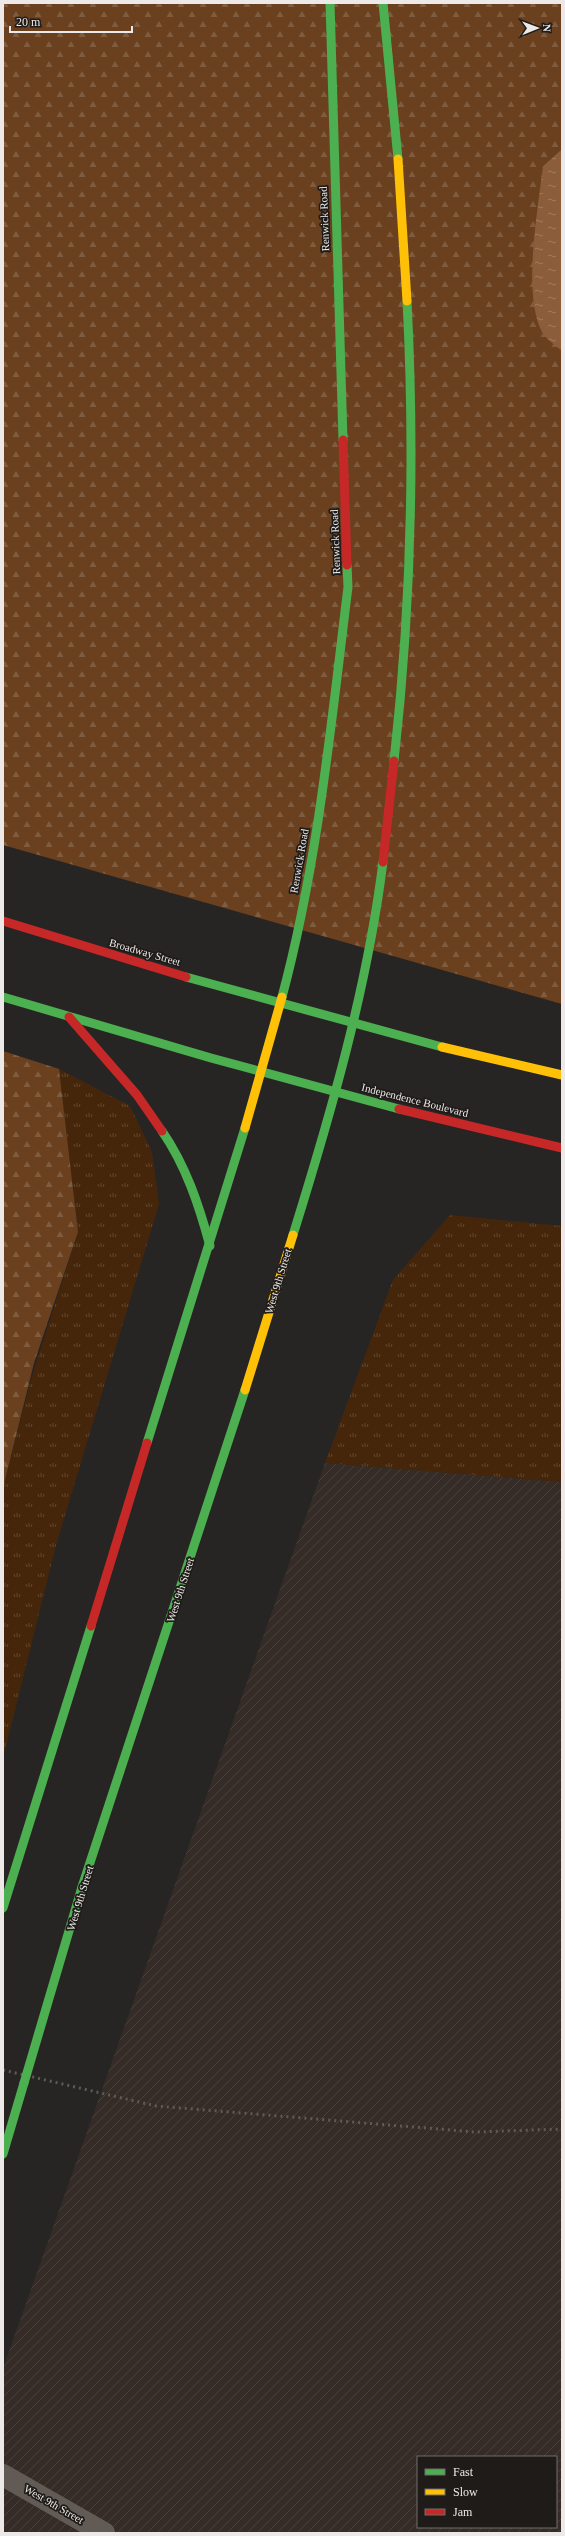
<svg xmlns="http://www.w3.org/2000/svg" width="565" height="2536" viewBox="0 0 565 2536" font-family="'Times New Roman',serif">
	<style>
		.industrial { fill: url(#industrial-furrows); fill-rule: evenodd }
		.grass { fill: url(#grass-tufts) }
		.forest { fill: url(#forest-firs) }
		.water { fill: url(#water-ripples) }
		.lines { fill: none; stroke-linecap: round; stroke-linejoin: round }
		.street { stroke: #615a55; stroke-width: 22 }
		.fast { stroke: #4caf50; stroke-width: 9 }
		.slow { stroke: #ffc107; stroke-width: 9 }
		.jam { stroke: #c62828; stroke-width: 9 }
		.rail { stroke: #5e5b57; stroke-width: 3; stroke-dasharray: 2 4; stroke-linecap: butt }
		.fast-bridge { stroke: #4caf50; stroke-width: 9 }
		.labels { text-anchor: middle; stroke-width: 3.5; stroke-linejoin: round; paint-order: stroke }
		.street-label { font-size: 11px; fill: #ece9e8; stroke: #1e1b18 }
	</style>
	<defs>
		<pattern id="industrial-furrows" width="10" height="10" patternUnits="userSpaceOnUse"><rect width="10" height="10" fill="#352c27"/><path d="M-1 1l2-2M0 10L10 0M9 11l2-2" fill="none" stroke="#49403c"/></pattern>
		<pattern id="grass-tufts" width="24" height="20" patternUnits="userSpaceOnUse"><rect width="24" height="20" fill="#46260a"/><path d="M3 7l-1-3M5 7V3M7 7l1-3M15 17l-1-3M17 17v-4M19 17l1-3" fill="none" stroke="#61462e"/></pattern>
		<pattern id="forest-firs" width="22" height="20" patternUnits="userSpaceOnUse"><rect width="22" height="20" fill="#6a401e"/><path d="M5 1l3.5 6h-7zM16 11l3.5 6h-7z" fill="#7f5c3f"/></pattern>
		<pattern id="water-ripples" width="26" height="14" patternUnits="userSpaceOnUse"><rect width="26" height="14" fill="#8c5d3a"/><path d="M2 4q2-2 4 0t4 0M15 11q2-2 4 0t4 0" fill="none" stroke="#a27c60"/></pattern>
	</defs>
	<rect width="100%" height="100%" fill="#272523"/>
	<path class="industrial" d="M325 1463 562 1482V2533H3V2368ZM418 2457H556V2527H418Z"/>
	<g class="grass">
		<polygon points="59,1069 130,1106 152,1152 159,1204 56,1545 3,1758 3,1488 30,1383 78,1232"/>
		<polygon points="450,1215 562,1226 562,1482 325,1463 393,1280"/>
	</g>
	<g class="forest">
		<polygon points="3,3 562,3 562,149 543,166 542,332 562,351 562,1004 3,845"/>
		<polygon points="3,1051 59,1069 78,1232 34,1363 3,1488"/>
	</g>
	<path class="water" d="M562 149V351C556 346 546 339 542 332 522 294 538 209 543 166Z"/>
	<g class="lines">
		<polyline class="street" points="3,2475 104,2533"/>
		<g class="fast">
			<polyline points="330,3 343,440"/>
			<polyline points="383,3 398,159"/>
			<path d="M394 761C411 609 415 454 407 301"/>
			<polyline points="186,977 442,1047"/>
			<polyline points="3,997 211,1058 399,1109"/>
			<path d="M282 997C318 863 331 724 348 587L347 565"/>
			<path d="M162 1131C186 1166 199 1205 210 1246"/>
			<path d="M293 1235C331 1113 367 989 383 862"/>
			<polyline points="147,1443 245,1128"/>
			<polyline points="82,1887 245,1390"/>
			<polyline points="3,1908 91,1626"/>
			<polyline points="3,2154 24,2083"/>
		</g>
		<g class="slow">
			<polyline points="398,159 407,301"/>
			<polyline points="442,1047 562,1075"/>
			<polyline points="245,1128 282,997"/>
			<polyline points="245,1390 293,1235"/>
		</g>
		<g class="jam">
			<polyline points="343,440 347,565"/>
			<polyline points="383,862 394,761"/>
			<polyline points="3,921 186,977"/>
			<polyline points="69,1017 137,1095 162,1131"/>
			<polyline points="399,1109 562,1148"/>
			<polyline points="91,1626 147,1443"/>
		</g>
		<polyline class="rail" points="3,2070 156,2106 475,2132 562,2129"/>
		<polyline class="fast-bridge" points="24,2083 82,1887"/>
	</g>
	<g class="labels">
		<g class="street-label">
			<text transform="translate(324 219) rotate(-92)" y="4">Renwick Road</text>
			<text transform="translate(335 542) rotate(-92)" y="4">Renwick Road</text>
			<text transform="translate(299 861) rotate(-80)" y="4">Renwick Road</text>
			<text transform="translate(145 952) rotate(16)" y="4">Broadway Street</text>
			<text transform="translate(415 1100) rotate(14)" y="4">Independence Boulevard</text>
			<text transform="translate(278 1281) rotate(-73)" y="4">West 9th Street</text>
			<text transform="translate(180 1590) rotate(-72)" y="4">West 9th Street</text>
			<text transform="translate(80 1898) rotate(-73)" y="4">West 9th Street</text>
			<text transform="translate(54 2504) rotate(30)" y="4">West 9th Street</text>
		</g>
	</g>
	<rect width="565" height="2536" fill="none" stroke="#ece9e8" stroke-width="8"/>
	<rect x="417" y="2456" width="140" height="72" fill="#1e1b18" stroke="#706d6b"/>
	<rect x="425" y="2469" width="20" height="6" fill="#4caf50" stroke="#706d6b"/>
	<text x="453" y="2476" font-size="12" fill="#ece9e8">Fast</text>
	<rect x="425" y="2489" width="20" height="6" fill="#ffc107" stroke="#706d6b"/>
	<text x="453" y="2496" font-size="12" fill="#ece9e8">Slow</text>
	<rect x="425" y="2509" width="20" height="6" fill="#c62828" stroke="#706d6b"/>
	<text x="453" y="2516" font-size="12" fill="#ece9e8">Jam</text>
	<g transform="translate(537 28) rotate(89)" stroke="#1e1b18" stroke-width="3" paint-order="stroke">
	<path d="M0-3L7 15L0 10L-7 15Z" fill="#ece9e8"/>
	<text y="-6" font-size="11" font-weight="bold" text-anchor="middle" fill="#ece9e8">N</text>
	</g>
	<path d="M10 26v6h122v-6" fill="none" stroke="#ece9e8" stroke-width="2"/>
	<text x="16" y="26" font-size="12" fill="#ece9e8" stroke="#1e1b18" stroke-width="3" paint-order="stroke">20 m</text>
</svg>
